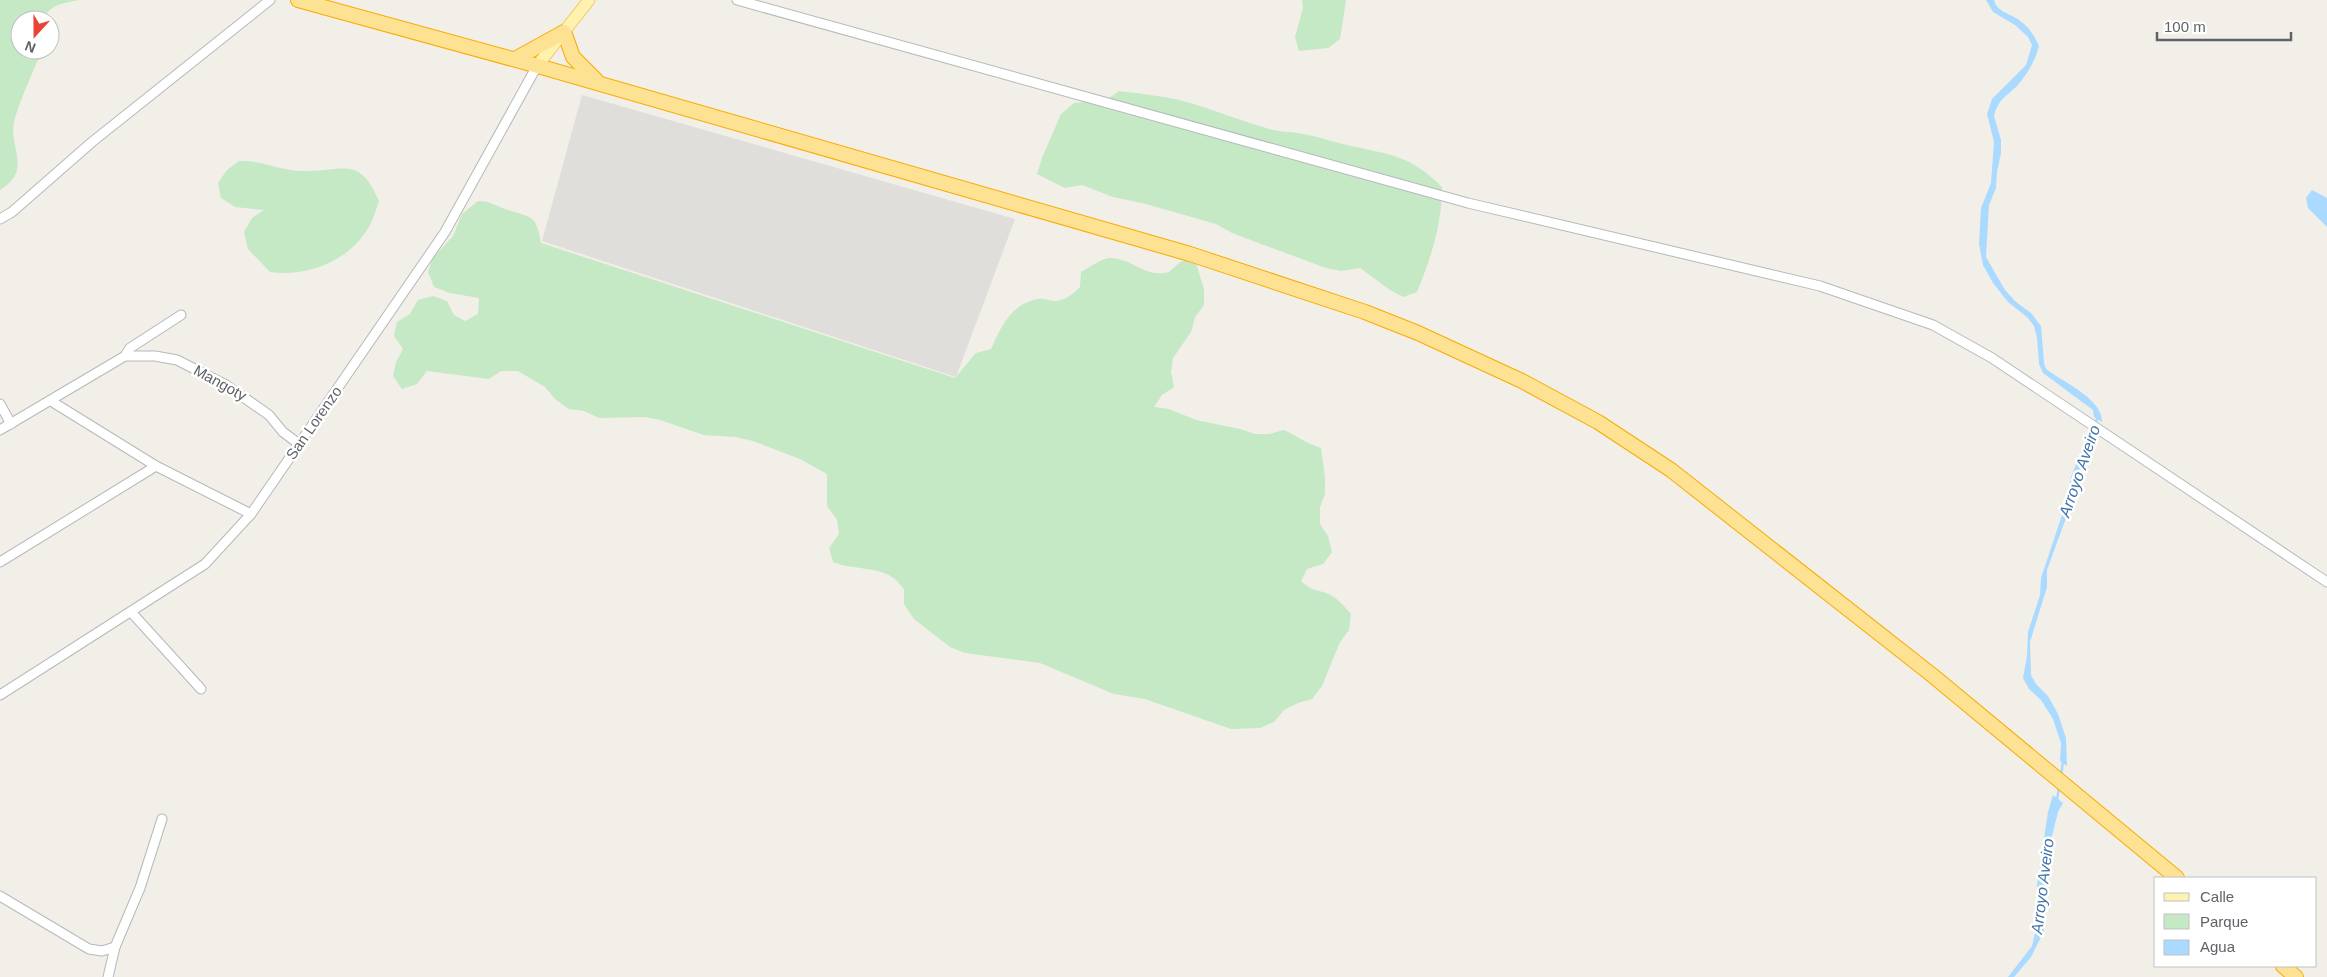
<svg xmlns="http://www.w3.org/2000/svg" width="2327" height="977" viewBox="0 0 2327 977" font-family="Helvetica,sans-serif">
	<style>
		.industrial { fill: #e0deda }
		.green { fill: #c5e8c5 }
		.water { fill: #aadaff }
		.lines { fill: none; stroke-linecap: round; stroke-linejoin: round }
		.stream { stroke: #aadaff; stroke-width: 2.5 }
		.minor-casing { stroke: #b5b8bc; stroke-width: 11 }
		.major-casing { stroke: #f2c960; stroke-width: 13 }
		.highway-casing { stroke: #f9ab00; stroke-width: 16 }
		.minor { stroke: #fff; stroke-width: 9 }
		.major { stroke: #fff2af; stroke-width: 11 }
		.highway { stroke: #fde293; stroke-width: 14 }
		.labels { text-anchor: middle; stroke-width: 5; stroke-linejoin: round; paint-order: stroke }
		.street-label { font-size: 15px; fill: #5f6368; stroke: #fff }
		.water-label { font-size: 16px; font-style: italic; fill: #4174aa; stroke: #fff }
	</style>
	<rect width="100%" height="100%" fill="#f1efe8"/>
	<polygon class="industrial" points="582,95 1015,219 956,377 542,241"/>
	<g class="green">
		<path d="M0 0H79C66 3 47 4 45 20H20V50H42C33 72 22 95 15 118 6 146 35 169 0 190Z"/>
		<polygon points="1302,0 1346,0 1340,39 1328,48 1299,51 1295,37 1303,8"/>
		<path d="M1119 91C1145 94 1172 97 1197 105 1222 113 1247 123 1273 130 1283 132 1293 132 1303 134 1318 136 1332 142 1347 145 1390 155 1409 154 1442 187 1442 224 1431 258 1417 292L1403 297 1390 290 1360 268 1341 271 1326 268 1232 233 1216 224 1146 204 1113 197 1082 185 1065 188 1037 174 1042 158 1061 114 1074 103 1106 100Z"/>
		<path d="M239 161C261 160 281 171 303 171 343 172 359 154 379 201 375 211 373 222 367 230 347 262 306 277 270 272L248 249 244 232 252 218 264 210 235 207 221 198 218 183 227 170Z"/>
		<path d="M478 201C494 202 495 206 508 210 533 218 536 215 541 243L955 378 976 353 991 349C1001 327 1011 303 1039 299 1044 298 1049 301 1054 301 1065 301 1073 294 1080 287L1081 272C1089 268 1100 259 1109 258 1130 257 1143 276 1164 273 1172 273 1176 263 1183 261 1186 260 1192 260 1195 260L1204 289V305L1195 317 1191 332 1173 358 1171 372 1174 387 1162 395 1154 407 1169 409 1196 420 1240 429 1255 434H1269L1284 430C1297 436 1307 444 1321 448L1325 478V494L1320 507V524L1328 536 1332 552 1323 564 1307 569 1301 581C1312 591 1314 589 1326 593 1337 597 1344 606 1351 614L1349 630 1340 642 1322 686 1312 699 1298 703 1284 710 1274 722 1260 728 1231 729 1145 699 1114 694 1040 663 965 653 950 647 914 619 904 604V589C900 585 896 579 892 577 875 566 852 570 833 562L829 548 839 534 837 520 827 506V474L800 459 753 441 736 437 704 435 660 420 645 417 599 418 584 411 569 409 555 399 545 387 518 371H501L489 379 427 371 417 384 402 389 393 376 396 362 403 349 394 336 397 322 410 314 418 300 433 296 447 301 454 315 465 321 478 314 479 298 450 293 434 287 428 272 433 258 453 236 462 214Z"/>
	</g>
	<g class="water">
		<path d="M1986 0H1994C1997 12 2009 13 2019 20 2029 27 2034 35 2039 46 2035 61 2028 73 2018 85 2006 97 1999 98 1994 116L2001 140V153L1997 172 1996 188 1989 205 1986 257 2005 290 2016 302 2031 313 2041 326 2044 363 2046 369C2063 382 2103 399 2102 422L2094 417 2093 410 2043 373 2039 364 2037 338 2034 326 2028 318 2008 302 1993 283 1983 265 1979 244 1981 208 1991 183 1994 142 1987 114 1992 99 2026 65 2032 45 2028 37 2015 25 1993 12Z"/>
		<polygon points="2312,190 2327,198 2327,227 2308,208 2306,198"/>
		<polygon points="2089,432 2094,434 2083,453 2074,496 2047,570 2047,587 2030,642 2031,675 2036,684 2048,696 2058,714 2066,738 2067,766 2060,761 2061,743 2053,719 2041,700 2029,689 2023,678 2027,656 2028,632 2040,595 2041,578 2065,506 2071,477"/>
		<polygon points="2053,795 2063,803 2058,812 2049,848 2044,884 2042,916 2044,931 2031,957 2014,977 2008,977 2032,946 2037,924 2037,885 2048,812"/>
	</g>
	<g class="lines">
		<g class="stream">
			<polyline points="2090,434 2098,417"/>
			<polyline points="2061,776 2063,761"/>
			<polyline points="2057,801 2059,786"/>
		</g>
		<defs>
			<g id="minor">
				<polyline points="737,0 1468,203 1820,286 1933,325 1992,358 2327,582"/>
				<polyline points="0,219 12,212 92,142 270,0"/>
				<polyline points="125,356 130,348 181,315"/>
				<polyline points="51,401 156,466 251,514"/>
				<polyline points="0,404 11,424"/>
				<polyline points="0,430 125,356 155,356 177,360 226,385 269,415 283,432 299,444"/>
				<polyline points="0,562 156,466"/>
				<polyline points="132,613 201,689"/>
				<polyline points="0,695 205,564 251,514 445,232 537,66"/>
				<polyline points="0,896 89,949 102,951 115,947"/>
				<polyline points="108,977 115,947 140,888 162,819"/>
			</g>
			<polyline id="major" points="537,66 589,0"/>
			<g id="highway">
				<polyline points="298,0 545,68 1190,254 1365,312 1418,333 1522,381 1598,422 1671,470 1932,675 2177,878"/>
				<polyline points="515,59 564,32 573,57 596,80"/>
				<polyline points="2283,966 2296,977"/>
			</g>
		</defs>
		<use href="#minor" class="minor-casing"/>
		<use href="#major" class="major-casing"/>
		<use href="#highway" class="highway-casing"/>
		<use href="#minor" class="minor"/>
		<use href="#major" class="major"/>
		<use href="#highway" class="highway"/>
	</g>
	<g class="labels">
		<g class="street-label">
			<text transform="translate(220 383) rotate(29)" y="5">Mangoty</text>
			<text transform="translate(314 423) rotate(-55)" y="5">San Lorenzo</text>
		</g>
		<g class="water-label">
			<text transform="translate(2079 471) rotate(-71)" y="6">Arroyo Aveiro</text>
			<text transform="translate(2042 886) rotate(-83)" y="6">Arroyo Aveiro</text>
		</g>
	</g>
	<rect x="2154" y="877" width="162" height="90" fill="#ffffff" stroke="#bfc1c3"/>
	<rect x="2164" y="893" width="25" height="8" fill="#fff2af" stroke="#bfc1c3"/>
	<text x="2200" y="902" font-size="15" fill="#5f6368">Calle</text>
	<rect x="2164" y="914" width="25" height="15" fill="#c5e8c5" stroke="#bfc1c3"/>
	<text x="2200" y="927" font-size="15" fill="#5f6368">Parque</text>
	<rect x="2164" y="940" width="25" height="15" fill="#aadaff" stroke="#bfc1c3"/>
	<text x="2200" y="952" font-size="15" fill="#5f6368">Agua</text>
	<g transform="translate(35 35) rotate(201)"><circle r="24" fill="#ffffff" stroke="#bfc1c3"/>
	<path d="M0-4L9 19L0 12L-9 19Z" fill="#ea4335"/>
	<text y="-8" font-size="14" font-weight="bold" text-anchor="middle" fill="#5f6368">N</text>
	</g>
	<path d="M2157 32v8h134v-8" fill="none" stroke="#5f6368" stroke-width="2.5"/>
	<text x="2164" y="32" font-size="15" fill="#5f6368" stroke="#ffffff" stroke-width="4" paint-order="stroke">100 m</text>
</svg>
